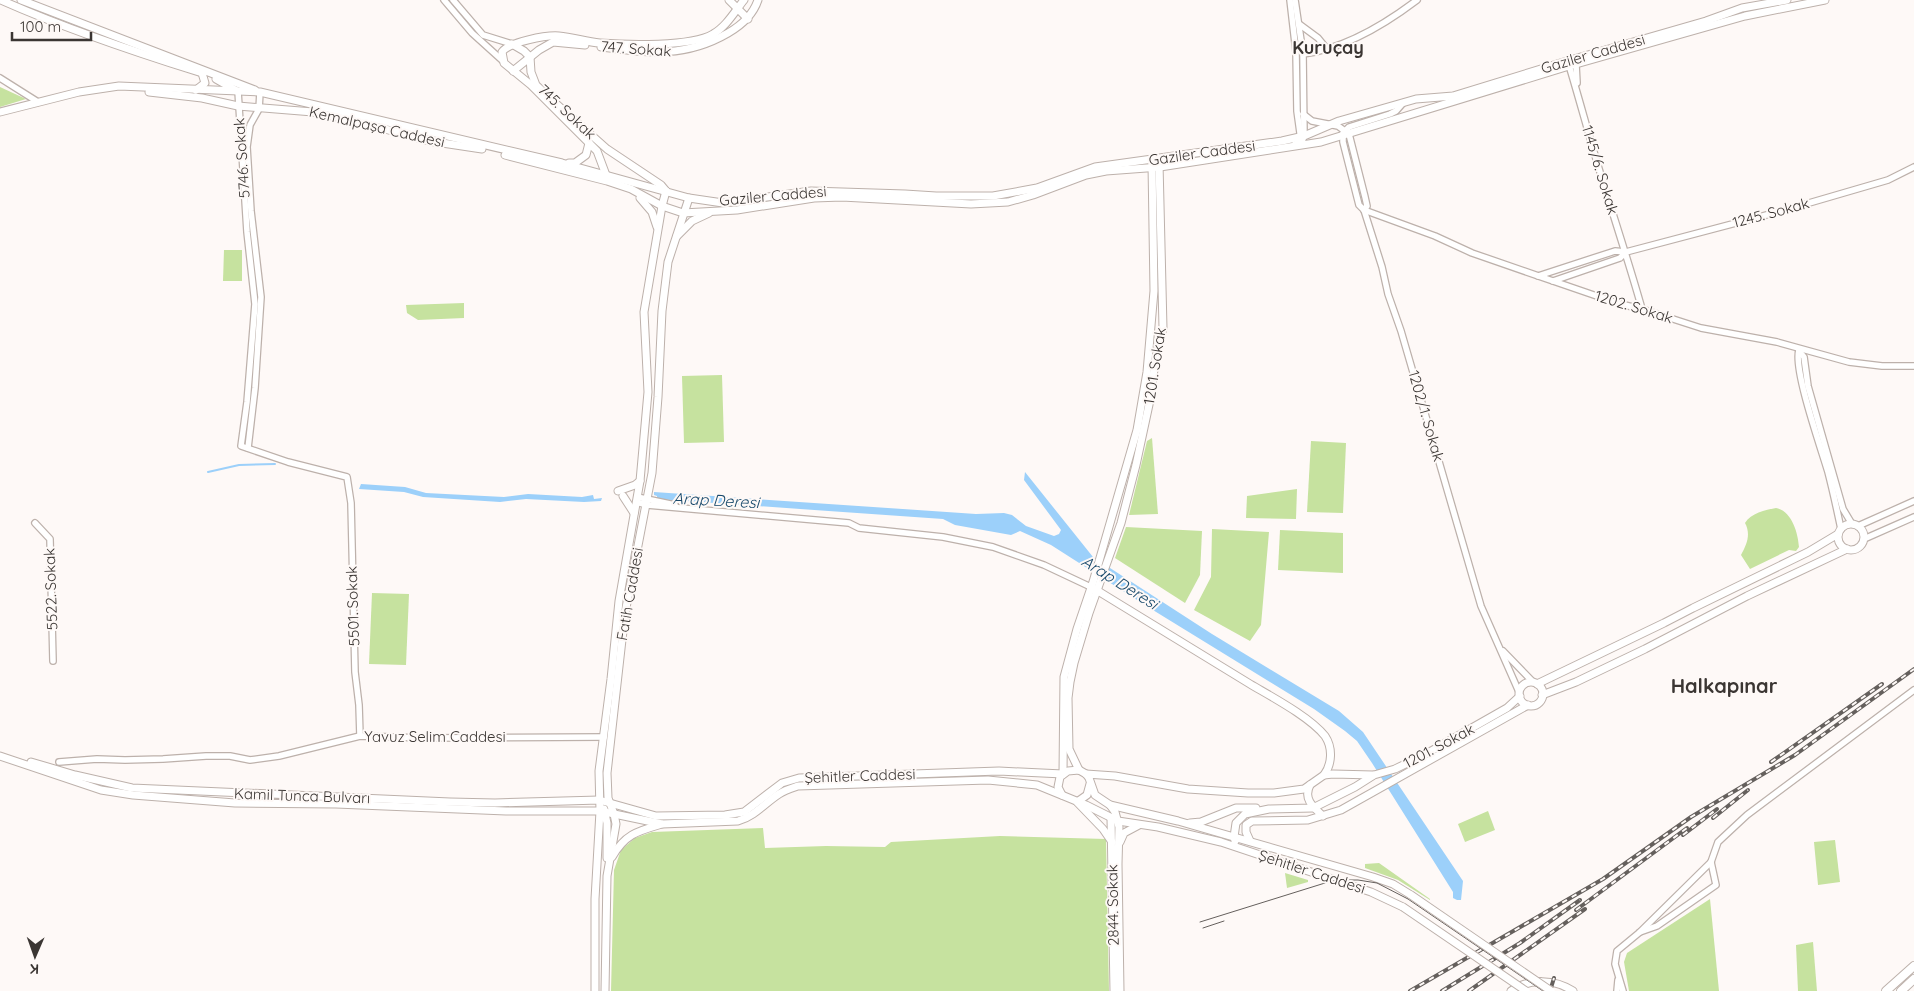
<svg xmlns="http://www.w3.org/2000/svg" width="1914" height="991" viewBox="0 0 1914 991" font-family="Quicksand,sans-serif">
	<style>
		.green { fill: #c6e29f }
		.water { fill: #9cd0fa }
		.lines { fill: none; stroke-linecap: round; stroke-linejoin: round }
		.stream { stroke: #9cd0fa; stroke-width: 2 }
		.minor-casing { stroke: #bdb1ab; stroke-width: 8 }
		.major-casing { stroke: #bdb1ab; stroke-width: 9 }
		.highway-casing { stroke: #bdb1ab; stroke-width: 10 }
		.minor { stroke: #fff; stroke-width: 5.5 }
		.major { stroke: #fff; stroke-width: 7 }
		.highway { stroke: #fff; stroke-width: 8 }
		.tram { stroke: #65605d; stroke-width: 1 }
		.rail-casing { stroke: #65605d; stroke-width: 4 }
		.rail { stroke: #fef9f7; stroke-width: 2; stroke-dasharray: 5.5; stroke-linecap: butt }
		.major-bridge-casing { stroke: #bdb1ab; stroke-width: 9; stroke-linecap: butt }
		.major-bridge { stroke: #fff; stroke-width: 7 }
		.labels { text-anchor: middle; stroke-width: 4; stroke-linejoin: round; paint-order: stroke }
		.street-label { font-size: 15px; fill: #3b3633; stroke: #fef9f7 }
		.water-label { font-size: 16px; font-style: italic; fill: #194a6c; stroke: #fef9f7 }
		.quarter-label { font-size: 18px; font-weight: bold; fill: #3b3633; stroke: #fef9f7 }
		.district-label { font-size: 20px; font-weight: bold; fill: #3b3633; stroke: #fef9f7 }
	</style>
	<rect width="100%" height="100%" fill="#fef9f7"/>
	<g class="green">
		<polygon points="0,87 26,99 0,107"/>
		<polygon points="224,250 242,250 242,281 223,281"/>
		<polygon points="464,303 464,318 418,320 407,313 406,305"/>
		<polygon points="722,375 724,442 684,443 682,376"/>
		<polygon points="1152,438 1158,514 1129,515 1147,441"/>
		<polygon points="1311,441 1346,443 1343,513 1307,512"/>
		<polygon points="1297,489 1296,519 1246,518 1247,496"/>
		<path d="M1776 508C1792 511 1798 533 1799 547L1796 551 1789 550 1750 569 1741 555C1747 544 1751 534 1745 523 1751 513 1765 510 1776 508Z"/>
		<polygon points="1126,527 1202,531 1200,575 1185,603 1115,558"/>
		<polygon points="1212,529 1269,532 1261,625 1250,641 1194,610 1211,577"/>
		<polygon points="1280,530 1343,533 1343,573 1278,570"/>
		<polygon points="372,593 409,594 406,665 369,664"/>
		<polygon points="1488,811 1495,830 1465,842 1458,824"/>
		<polygon points="763,828 765,848 826,846 885,847 891,842 1000,836 1106,839 1109,991 611,991 614,870 621,850 635,838 652,832"/>
		<polygon points="1835,840 1840,882 1818,885 1814,842"/>
		<polygon points="1379,863 1430,899 1430,900 1398,880 1365,868 1365,864"/>
		<polygon points="1285,873 1308,880 1308,882 1287,888"/>
		<polygon points="1710,899 1719,991 1629,991 1624,962 1627,953"/>
		<polygon points="1813,942 1817,991 1798,991 1796,945"/>
	</g>
	<g class="water">
		<polygon points="1025,472 1093,557 1212,634 1339,711 1363,732 1463,881 1461,900 1457,900 1453,898 1453,892 1372,763 1357,741 1345,731 1314,709 1148,607 1051,545 1020,531 1011,535 955,525 943,519 657,499 657,496 654,495 654,492 976,514 1004,513 1012,515 1026,526 1054,536 1059,534 1061,530 1024,480"/>
		<polygon points="361,484 405,487 426,493 504,497 528,494 582,497 593,495 594,499 602,498 601,501 584,502 526,499 500,502 423,497 404,492 359,489"/>
	</g>
	<g class="lines">
		<polyline class="stream" points="208,472 239,465 275,464"/>
		<defs>
			<g id="minor">
				<polyline points="444,0 472,33 503,61"/>
				<polyline points="453,0 483,35 512,44"/>
				<polyline points="1290,0 1296,52 1297,111 1301,140"/>
				<polyline points="1295,0 1303,54 1304,136 1302,142 1295,144"/>
				<polyline points="1299,24 1318,38 1327,49"/>
				<path d="M1303 54C1344 49 1384 25 1417 0"/>
				<path d="M1568 62C1579 98 1589 136 1600 172 1614 218 1629 263 1642 309"/>
				<polyline points="1576,65 1577,83"/>
				<polyline points="0,78 38,102"/>
				<polyline points="238,91 247,232 255,304 247,402 241,446 288,462 347,477 351,503 355,672 359,705 360,736"/>
				<polyline points="1403,103 1396,111 1390,114 1349,127 1343,133 1343,142 1359,205 1364,210 1382,267 1388,294 1401,331 1481,606 1519,692"/>
				<polyline points="1303,114 1312,121 1338,126 1349,134 1365,197 1367,206 1364,210"/>
				<polyline points="1364,210 1435,236 1472,253 1553,281 1620,304 1642,309 1701,328 1777,342 1849,362 1882,366 1914,366"/>
				<polyline points="1538,276 1615,251 1626,252 1785,210 1888,180 1914,167"/>
				<polyline points="1553,281 1620,258 1626,252"/>
				<path d="M1799 350C1793 369 1821 448 1828 472 1833 491 1837 510 1841 529"/>
				<polyline points="1799,351 1804,357 1808,386 1843,509 1852,524"/>
				<polyline points="248,448 255,388 261,297 251,211 247,147 250,125 259,109 260,92"/>
				<polyline points="637,497 675,505"/>
				<polyline points="636,502 647,505 849,523 859,528 943,537 993,547 1044,565 1095,589"/>
				<polyline points="35,523 50,539 53,661"/>
				<polyline points="1858,526 1914,501"/>
				<polyline points="1864,539 1914,517"/>
				<polyline points="1503,651 1533,682"/>
				<polyline points="59,762 97,759 125,760 163,759 206,756 230,756 250,760 279,756 360,736 426,738 604,737"/>
				<polyline points="1640,932 1657,926 1716,885 1711,862 1718,842 1747,815 1914,690"/>
				<polyline points="1617,991 1618,980"/>
				<polyline points="1623,991 1615,964 1617,951 1640,932 1711,862"/>
			</g>
			<g id="major">
				<path d="M1 0C66 29 132 51 199 72"/>
				<polyline points="21,0 255,90"/>
				<polyline points="729,0 748,19"/>
				<polyline points="512,44 524,51 530,57 531,72 536,85 552,100 607,149 661,185 666,191"/>
				<path d="M601 47C649 53 685 58 728 33 742 25 753 15 758 0"/>
				<polyline points="513,71 539,50 553,42 585,45"/>
				<polyline points="216,79 237,91"/>
				<polyline points="196,90 205,83 202,73"/>
				<polyline points="149,92 202,98 238,106 313,112 352,120 429,141 482,149"/>
				<polyline points="0,112 79,92 119,86 260,92 562,163 689,198 723,203 811,191 905,194 936,196 993,196 1037,188 1095,167 1282,141 1304,136 1339,121 1416,99 1453,96 1567,61 1706,21 1742,8 1787,0"/>
				<polyline points="505,155 607,181 631,189 662,206 683,213 737,210 814,198 842,197 971,204 1008,202 1033,195 1086,175 1106,171 1160,167 1321,142 1569,66 1745,16 1825,0"/>
				<polyline points="569,163 575,163 586,155 589,143"/>
				<path d="M606 175 597 151 531 85 504 63 502 52C509 42 546 35 559 36 573 37 586 42 600 43 627 45 691 47 713 34 726 27 735 11 744 0"/>
				<polyline points="640,198 652,212 657,227"/>
				<polyline points="677,236 692,221 709,213"/>
				<polyline points="618,491 635,485 640,481"/>
				<polyline points="623,496 634,513"/>
				<circle cx="1851" cy="537" r="13"/>
				<path d="M1098 591C1149 622 1200 653 1250 684 1272 697 1310 717 1325 736 1333 748 1332 764 1324 775"/>
				<circle cx="1531" cy="694" r="12"/>
				<polyline points="1537,684 1664,623 1693,608 1808,552 1838,534"/>
				<polyline points="1542,695 1576,682 1645,649 1747,596 1847,549"/>
				<path d="M0 756 101 790 133 795 235 803 336 804 506 811H600L662 824 738 821C755 816 765 803 779 794 785 790 792 788 798 786L988 780 1037 785 1086 805 1118 821 1158 827 1221 842 1371 892 1403 907"/>
				<polyline points="31,762 75,775 132,788 450,802 495,803 599,800 656,816 725,815 744,812 782,783 799,778 999,771 1063,774"/>
				<polyline points="1079,770 1069,749 1068,698 1070,682 1074,663 1089,613 1121,523 1136,465 1150,400 1155,362 1163,328 1159,163"/>
				<polyline points="1063,774 1064,677 1077,629 1093,582 1137,430 1147,372 1154,291 1152,164"/>
				<polyline points="1086,774 1115,776 1188,789 1248,793 1274,793 1304,789 1324,775 1333,774 1373,775"/>
				<polyline points="1090,784 1087,795 1077,802 1103,829 1112,842"/>
				<path d="M1310 785C1303 799 1313 807 1323 816"/>
				<polyline points="1062,795 1058,787 1060,777 1068,771 1079,770 1086,774 1089,778 1095,795 1110,805 1178,821 1373,877 1393,884 1411,895"/>
				<polyline points="1110,805 1115,812 1119,827 1118,864 1120,991"/>
				<polyline points="604,809 607,823 607,858"/>
				<polyline points="1111,818 1114,991"/>
				<polyline points="1190,823 1201,822 1236,808 1256,808"/>
				<polyline points="1235,841 1234,837 1236,823 1245,814 1269,809 1313,808 1355,787 1374,775 1395,769 1426,754 1507,708 1520,696"/>
				<polyline points="1250,841 1246,832 1246,825 1252,821 1308,820 1341,810 1528,705"/>
				<polyline points="1120,842 1124,833 1139,825"/>
				<path d="M612 857C625 834 638 831 662 824"/>
				<polyline points="595,991 595,899 600,811 599,771 611,679 619,601 640,481 648,392 644,312 662,206 666,191"/>
				<polyline points="605,991 607,876 616,824 614,814 608,798 607,773 625,613 652,473 658,397 662,311 668,262 689,198"/>
				<path d="M1511 991C1529 978 1555 979 1573 991"/>
			</g>
			<g id="highway">
				<polyline points="1886,991 1914,966"/>
				<polyline points="1901,991 1914,979"/>
			</g>
		</defs>
		<use href="#minor" class="minor-casing"/>
		<use href="#major" class="major-casing"/>
		<use href="#highway" class="highway-casing"/>
		<use href="#minor" class="minor"/>
		<use href="#major" class="major"/>
		<use href="#highway" class="highway"/>
		<g class="tram">
			<polyline points="1200,922 1325,883 1338,880 1358,880 1377,883 1408,899 1543,991"/>
			<polyline points="1203,928 1224,921"/>
		</g>
		<defs>
			<g id="rail">
				<polyline points="1771,762 1882,684"/>
				<polyline points="1713,818 1748,790"/>
				<polyline points="1683,835 1717,809"/>
				<polyline points="1576,910 1687,828"/>
				<polyline points="1410,991 1603,879 1691,817 1795,755 1914,669"/>
				<polyline points="1442,991 1520,943 1580,900"/>
				<polyline points="1469,991 1585,909"/>
				<polyline points="1550,991 1554,978"/>
			</g>
		</defs>
		<use href="#rail" class="rail-casing"/>
		<use href="#rail" class="rail"/>
		<defs>
			<g id="major-bridge">
				<polyline points="1411,895 1551,991"/>
				<polyline points="1403,907 1526,991"/>
			</g>
		</defs>
		<use href="#major-bridge" class="major-bridge-casing"/>
		<use href="#major-bridge" class="major-bridge"/>
	</g>
	<g class="labels">
		<g class="street-label">
			<text transform="translate(636 49) rotate(4)" y="5">747. Sokak</text>
			<text transform="translate(1593 54) rotate(-16)" y="5">Gaziler Caddesi</text>
			<text transform="translate(567 112) rotate(43)" y="5">745. Sokak</text>
			<text transform="translate(377 127) rotate(13)" y="5">Kemalpaşa Caddesi</text>
			<text transform="translate(1202 153) rotate(-8)" y="5">Gaziler Caddesi</text>
			<text transform="translate(242 158) rotate(-94)" y="5">5746. Sokak</text>
			<text transform="translate(1600 170) rotate(73)" y="5">1145/6. Sokak</text>
			<text transform="translate(773 196) rotate(-5)" y="5">Gaziler Caddesi</text>
			<text transform="translate(1771 213) rotate(-15)" y="5">1245. Sokak</text>
			<text transform="translate(1634 307) rotate(17)" y="5">1202. Sokak</text>
			<text transform="translate(1155 366) rotate(-81)" y="5">1201. Sokak</text>
			<text transform="translate(1426 416) rotate(74)" y="5">1202/1. Sokak</text>
			<text transform="translate(51 589) rotate(-92)" y="5">5522. Sokak</text>
			<text transform="translate(630 594) rotate(-80)" y="5">Fatih Caddesi</text>
			<text transform="translate(353 606) rotate(-92)" y="5">5501. Sokak</text>
			<text x="435" y="742">Yavuz Selim Caddesi</text>
			<text transform="translate(1439 746) rotate(-28)" y="5">1201. Sokak</text>
			<text transform="translate(860 776) rotate(-2)" y="5">Şehitler Caddesi</text>
			<text transform="translate(302 796) rotate(2)" y="5">Kamil Tunca Bulvarı</text>
			<text transform="translate(1312 872) rotate(18)" y="5">Şehitler Caddesi</text>
			<text transform="translate(1113 905) rotate(-91)" y="5">2844. Sokak</text>
		</g>
		<g class="water-label">
			<text transform="translate(716 500) rotate(3)" y="6">Arap Deresi</text>
			<text transform="translate(1120 582) rotate(32)" y="6">Arap Deresi</text>
		</g>
		<g class="quarter-label">
			<text x="1328" y="54">Kuruçay</text>
		</g>
		<g class="district-label">
			<text x="1724" y="693">Halkapınar</text>
		</g>
	</g>
	<g transform="translate(35 956) rotate(182)" stroke="#fef9f7" stroke-width="4" paint-order="stroke">
	<path d="M0-4L9 19L0 12L-9 19Z" fill="#3b3633"/>
	<text y="-8" font-size="14" font-weight="bold" text-anchor="middle" fill="#3b3633">K</text>
	</g>
	<path d="M12 32v8h79v-8" fill="none" stroke="#3b3633" stroke-width="2.5"/>
	<text x="20" y="32" font-size="15" fill="#3b3633" stroke="#fef9f7" stroke-width="4" paint-order="stroke">100 m</text>
</svg>
